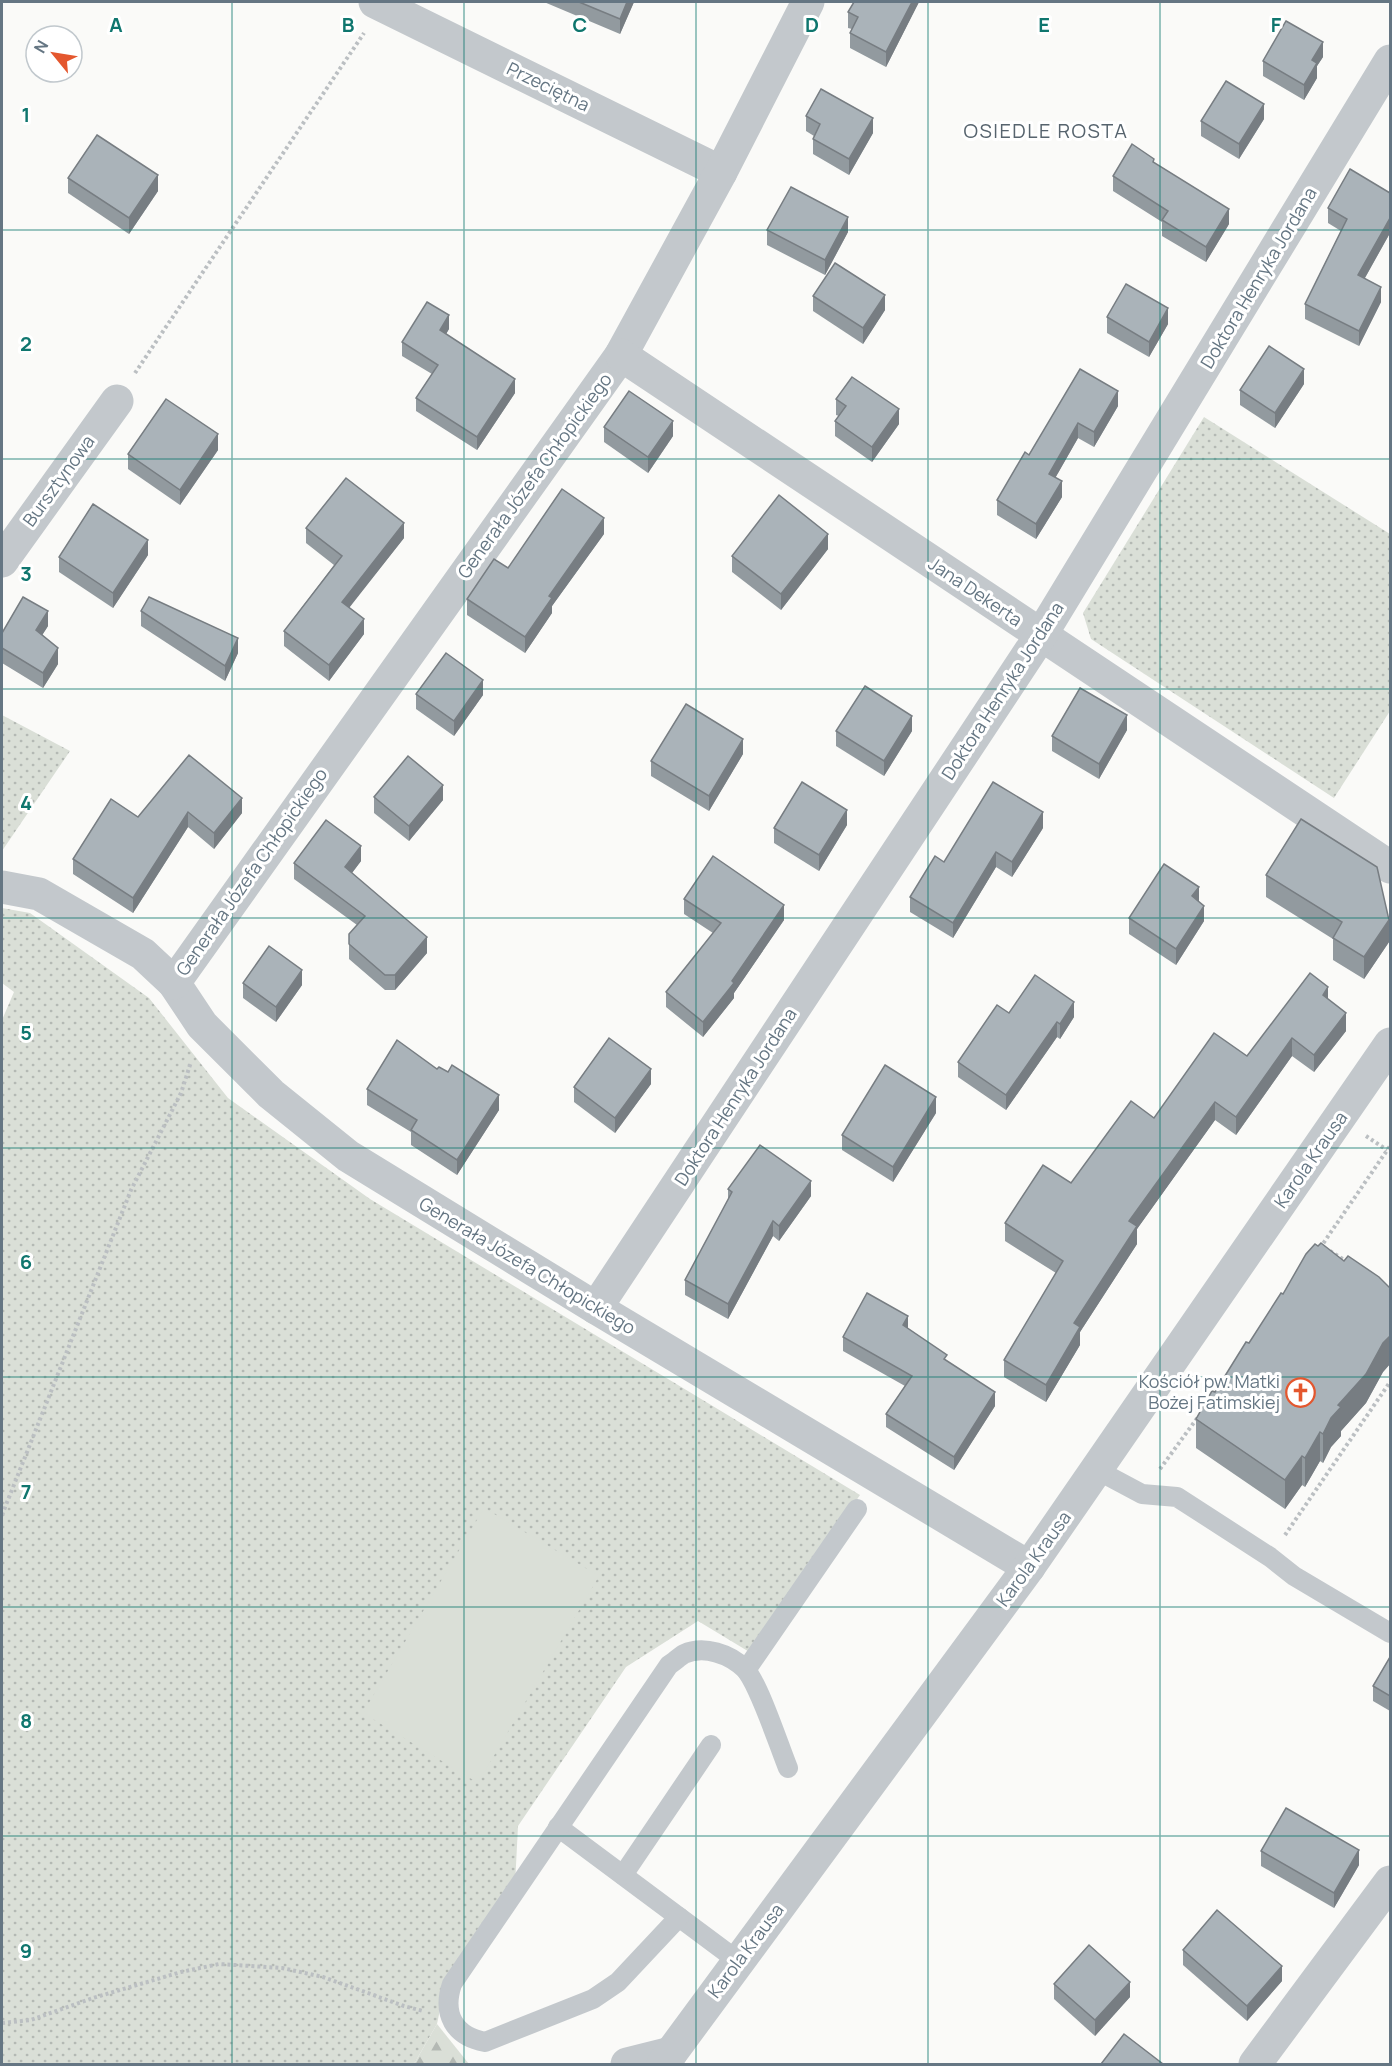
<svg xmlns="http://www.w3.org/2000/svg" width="1392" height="2066" viewBox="0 0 1392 2066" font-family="Manrope,sans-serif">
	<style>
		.grass { fill: url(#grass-dots) }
		.forest { fill: url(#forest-firs) }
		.garden { fill: #dadfd7 }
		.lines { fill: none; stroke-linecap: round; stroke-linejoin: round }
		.path { stroke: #bbbfc2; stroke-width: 4; stroke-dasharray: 3 3; stroke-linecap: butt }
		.lane { stroke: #c3c8cc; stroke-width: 20 }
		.street { stroke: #c3c8cc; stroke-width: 33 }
		.wall { fill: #929a9f }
		.shaded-wall { fill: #777d82 }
		.building { fill: #aab3b9; stroke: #777d82; stroke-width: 1.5 }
		.grid { fill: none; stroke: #0f766e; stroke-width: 1.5; stroke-opacity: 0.55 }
		.labels { text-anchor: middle; stroke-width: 6; stroke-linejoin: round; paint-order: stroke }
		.street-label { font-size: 18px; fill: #657683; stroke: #fff }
		.poi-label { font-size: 18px; fill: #657683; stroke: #fff; text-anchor: end }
		.neighbourhood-label { font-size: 20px; letter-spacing: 1.5px; fill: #57646e; stroke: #fff }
		.grid-label { font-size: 20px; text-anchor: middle; font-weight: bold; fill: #0f766e; stroke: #fff; stroke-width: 6; stroke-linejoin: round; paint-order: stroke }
	</style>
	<defs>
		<pattern id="grass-dots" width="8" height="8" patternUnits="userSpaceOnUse" patternTransform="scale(1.5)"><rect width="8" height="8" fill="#dadfd7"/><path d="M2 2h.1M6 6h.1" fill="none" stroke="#b4b9b4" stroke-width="1.8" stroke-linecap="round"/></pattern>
		<pattern id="forest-firs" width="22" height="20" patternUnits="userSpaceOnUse" patternTransform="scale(1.5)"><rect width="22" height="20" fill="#dadfd7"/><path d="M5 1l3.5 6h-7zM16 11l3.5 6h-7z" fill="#b4b9b4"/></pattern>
	</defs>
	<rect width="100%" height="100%" fill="#fafaf8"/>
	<g class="grass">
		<polygon points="1204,417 1390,534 1390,711 1334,798 1091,639 1083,613"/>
		<polygon points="2,715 70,751 2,851"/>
		<polygon points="2,908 30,913 149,998 228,1098 370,1199 860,1495 751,1653 698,1621 626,1667 518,1826 515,1885 446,1981 437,2024 414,2064 2,2064 2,1020 14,992 2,983"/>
	</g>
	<polygon class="forest" points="437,2024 469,2064 414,2064"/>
	<polygon class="garden" points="484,1508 599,1576 478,1783 363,1713"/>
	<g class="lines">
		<g class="path">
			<polyline points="135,373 364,33"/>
			<polyline points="1366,1136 1387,1150"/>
			<polyline points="1320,1248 1390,1146"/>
			<polyline points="1330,1251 1349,1263"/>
			<polyline points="1160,1469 1198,1417"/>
			<polyline points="2,1515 131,1190 181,1093 191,1062"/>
			<polyline points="1285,1535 1390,1382"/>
			<polyline points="2,2023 31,2020 93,1998 181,1972 219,1964 282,1968 323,1977 404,2006 423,2011"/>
		</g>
		<g class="lane">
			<polyline points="1097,1470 1142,1494 1177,1497 1270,1557 1294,1576 1390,1633"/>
			<polyline points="746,1670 857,1509"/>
			<polyline points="558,1827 738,1961"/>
			<polyline points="623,1875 711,1745"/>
			<path d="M679 1917 618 1982 593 1999 485 2042C454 2036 442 2014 452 1984L669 1665C674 1662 679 1657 684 1654 704 1645 730 1654 745 1669 759 1684 779 1746 788 1768"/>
		</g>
		<g class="street">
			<polyline points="375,2 721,172"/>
			<polyline points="808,2 721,172 621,355 174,983 202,1025 271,1094 348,1156 596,1308 1029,1567"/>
			<polyline points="621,355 1390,867"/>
			<polyline points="2,561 117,401"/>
			<polyline points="2,887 39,894 143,954 174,983"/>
			<polyline points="596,1308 1041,635 1390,61"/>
			<polyline points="627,2064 671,2053"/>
			<polyline points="663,2064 1029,1567 1390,1044"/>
			<polyline points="1255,2064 1390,1882"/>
		</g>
	</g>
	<g class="wall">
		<polygon points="544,2 634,2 620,34"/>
		<polygon points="854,2 919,2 886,67 850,48 850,33 852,29 848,28 848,12"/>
		<polygon points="1323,57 1317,66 1317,78 1304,100 1263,76 1263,61"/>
		<polygon points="806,116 873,133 849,175 813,154 813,139 814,136 806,131"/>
		<polygon points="1264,119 1239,159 1201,136 1201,121"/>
		<polygon points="1154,163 1229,224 1206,262 1162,236 1162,222 1113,191 1113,176"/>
		<polygon points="68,178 158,191 129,234 68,193"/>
		<polygon points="1390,193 1390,233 1365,278 1381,302 1359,346 1305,319 1305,304 1341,231 1328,223 1328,208"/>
		<polygon points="767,230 848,232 825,275 767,245"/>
		<polygon points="813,296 885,310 863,344 813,311"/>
		<polygon points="1107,317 1168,324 1149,357 1107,333"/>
		<polygon points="449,329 446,334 515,393 477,450 416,411 416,398 432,374 402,356 402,342"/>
		<polygon points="1080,369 1118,406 1094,447 1078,438 1055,478 1062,497 1036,539 997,515 997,500 1029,455"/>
		<polygon points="1304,384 1275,428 1240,405 1240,390"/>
		<polygon points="836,399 899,424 872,462 835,436 835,421 839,416 836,415"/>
		<polygon points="604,427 673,436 648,473 604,442"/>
		<polygon points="218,450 180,505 128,469 128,454"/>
		<polygon points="306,528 404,538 349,607 364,634 329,681 284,646 284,631 334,565 306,543"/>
		<polygon points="604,534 552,606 552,613 525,653 467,615 467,599 508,568"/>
		<polygon points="828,549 781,610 732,572 732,556"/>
		<polygon points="148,555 113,608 59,572 59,557"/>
		<polygon points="141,611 238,653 225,681 141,626"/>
		<polygon points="48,626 42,635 58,664 43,688 2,663 2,633"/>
		<polygon points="416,694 483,695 454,736 416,709"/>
		<polygon points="1127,730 1099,779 1052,751 1052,736"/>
		<polygon points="836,731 912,731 884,776 836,746"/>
		<polygon points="743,754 709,811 651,776 651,761"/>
		<polygon points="189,755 242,813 214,849 188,827 133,913 73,874 73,859 138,817"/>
		<polygon points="374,797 443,800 409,841 374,813"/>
		<polygon points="847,825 819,871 774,843 774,828"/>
		<polygon points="1043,828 1012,877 996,867 953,938 910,912 910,897 944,862"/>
		<polygon points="361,861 352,873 427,953 395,990 385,990 349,959 349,934 357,925 294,879 294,863"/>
		<polygon points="1266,875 1389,942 1364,979 1333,960 1333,939 1266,897"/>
		<polygon points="684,899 784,920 734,993 734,998 703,1037 666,1007 666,992 713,933 684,914"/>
		<polygon points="1199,902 1204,921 1176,965 1129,934 1129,918"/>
		<polygon points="243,983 302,985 276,1022 243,998"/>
		<polygon points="1328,999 1346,1031 1314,1072 1292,1056 1236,1135 1215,1120 1137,1229 1137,1244 1080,1332 1080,1345 1046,1402 1004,1377 1004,1360 1056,1273 1005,1241 1005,1223 1071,1183 1154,1118 1247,1056"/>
		<polygon points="1009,1013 1074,1017 1060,1039 1057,1037 1006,1110 958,1077 958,1062"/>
		<polygon points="437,1069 499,1110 457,1175 411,1145 411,1132 367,1105 367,1089"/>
		<polygon points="651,1084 615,1133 574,1102 574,1087"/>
		<polygon points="936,1113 893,1182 842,1150 842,1135"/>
		<polygon points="728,1189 811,1196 779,1241 773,1236 728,1319 685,1295 685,1280 728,1200"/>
		<polygon points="1344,1261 1390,1288 1390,1364 1383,1372 1366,1403 1341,1431 1341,1436 1331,1447 1323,1463 1320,1461 1305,1487 1302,1485 1285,1509 1196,1448 1196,1419 1283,1294"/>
		<polygon points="908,1329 947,1361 995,1406 954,1470 886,1427 886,1414 905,1386 843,1351 843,1337"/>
		<polygon points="1390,1657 1390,1711 1373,1701 1373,1686"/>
		<polygon points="1261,1851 1359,1865 1334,1908 1261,1866"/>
		<polygon points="1183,1950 1282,1981 1247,2021 1183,1965"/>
		<polygon points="1054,1984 1130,1997 1095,2036 1054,1999"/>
	</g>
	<g class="shaded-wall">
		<polygon points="627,2 634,2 620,34 620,19"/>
		<polygon points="912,2 919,2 886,67 886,52"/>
		<polygon points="1323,42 1323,57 1317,66 1317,78 1304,100 1304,85 1312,60"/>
		<polygon points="1264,104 1264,119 1239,159 1239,144"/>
		<polygon points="873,118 873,133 849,175 849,159"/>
		<polygon points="158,175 158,191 129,234 129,218"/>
		<polygon points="1229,209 1229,224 1206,262 1206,247"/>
		<polygon points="848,217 848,232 825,275 825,260"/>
		<polygon points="1390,218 1390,233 1358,290 1358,275"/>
		<polygon points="1381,287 1381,302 1359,346 1359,331"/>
		<polygon points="885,295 885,310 863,344 863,328"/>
		<polygon points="1168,308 1168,324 1149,357 1149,342"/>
		<polygon points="449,315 449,329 440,344 440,330"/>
		<polygon points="1304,369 1304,384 1275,428 1275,413"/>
		<polygon points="515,379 515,393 477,450 477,437"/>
		<polygon points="1118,391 1118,406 1094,447 1094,432"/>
		<polygon points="899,409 899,424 872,462 872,447"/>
		<polygon points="673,421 673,436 648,473 648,457"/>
		<polygon points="1078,423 1078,438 1049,489 1049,474"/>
		<polygon points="218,434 218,450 180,505 180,490"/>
		<polygon points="1062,481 1062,497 1036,539 1036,524"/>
		<polygon points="604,518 604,534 552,606 552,613 525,653 525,637 549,596"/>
		<polygon points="404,523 404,538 342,617 342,602"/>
		<polygon points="828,534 828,549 781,610 781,594"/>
		<polygon points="148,540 148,555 113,608 113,593"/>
		<polygon points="48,611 48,626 36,645 36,630"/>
		<polygon points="364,619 364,634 329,681 329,665"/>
		<polygon points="238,638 238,653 225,681 225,666"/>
		<polygon points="58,648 58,664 43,688 43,673"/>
		<polygon points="483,680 483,695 454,736 454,721"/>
		<polygon points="1127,715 1127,730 1099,779 1099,764"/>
		<polygon points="912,716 912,731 884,776 884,761"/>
		<polygon points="743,739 743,754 709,811 709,796"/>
		<polygon points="443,785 443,800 409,841 409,826"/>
		<polygon points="242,798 242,813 214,849 214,833"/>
		<polygon points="847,810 847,825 819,871 819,855"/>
		<polygon points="188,812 188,827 133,913 133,898"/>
		<polygon points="1043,812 1043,828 1012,877 1012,862"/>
		<polygon points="361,846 361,861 345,882 345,867"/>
		<polygon points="996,852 996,867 953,938 953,923"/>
		<polygon points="1199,887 1199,902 1192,896"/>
		<polygon points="784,905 784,920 734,993 734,998 703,1037 703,1022"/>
		<polygon points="1204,906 1204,921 1176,965 1176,949"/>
		<polygon points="1389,920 1389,942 1364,979 1364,957"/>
		<polygon points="427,937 427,953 395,990 395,975"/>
		<polygon points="302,970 302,985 276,1022 276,1007"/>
		<polygon points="1328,987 1328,1005 1323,995"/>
		<polygon points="1074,1002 1074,1017 1060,1039 1060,1024"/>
		<polygon points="1346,1013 1346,1031 1314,1072 1314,1055"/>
		<polygon points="1057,1022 1057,1037 1006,1110 1006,1095"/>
		<polygon points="1292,1038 1292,1056 1236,1135 1236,1117"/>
		<polygon points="651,1069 651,1084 615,1133 615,1118"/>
		<polygon points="499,1095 499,1110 457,1175 457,1160"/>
		<polygon points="936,1097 936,1113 893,1182 893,1167"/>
		<polygon points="1215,1102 1215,1120 1137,1229 1137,1244 1080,1332 1080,1345 1046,1402 1046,1385 1074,1323 1129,1221"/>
		<polygon points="811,1181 811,1196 779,1241 779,1226"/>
		<polygon points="773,1221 773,1236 728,1319 728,1304"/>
		<polygon points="908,1316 908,1329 903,1325"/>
		<polygon points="1390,1336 1390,1364 1383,1372 1366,1403 1341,1431 1341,1436 1331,1447 1323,1463 1323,1434 1338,1405 1383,1343"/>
		<polygon points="995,1392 995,1406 954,1470 954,1457"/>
		<polygon points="1320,1432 1320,1461 1305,1487 1305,1458"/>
		<polygon points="1302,1456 1302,1485 1285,1509 1285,1480"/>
		<polygon points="1359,1850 1359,1865 1334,1908 1334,1893"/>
		<polygon points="1282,1966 1282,1981 1247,2021 1247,2006"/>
		<polygon points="1130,1982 1130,1997 1095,2036 1095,2020"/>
	</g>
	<g class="building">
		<polygon points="579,2 627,2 620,19"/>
		<polygon points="854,2 912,2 886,52 850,33 858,17 848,12"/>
		<polygon points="1286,21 1323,42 1312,60 1317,63 1304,85 1263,61"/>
		<polygon points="1226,81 1264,104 1239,144 1201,121"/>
		<polygon points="821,89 873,118 849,159 813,139 820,124 806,116"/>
		<polygon points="97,135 158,175 129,218 68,178"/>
		<polygon points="1132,144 1154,159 1153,162 1229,209 1206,247 1162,220 1168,211 1113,176"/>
		<polygon points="1350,169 1390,193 1390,218 1358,275 1381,287 1359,331 1305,304 1347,219 1328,208"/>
		<polygon points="791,187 848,217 825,260 767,230"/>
		<polygon points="835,263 885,295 863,328 813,296"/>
		<polygon points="1126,284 1168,308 1149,342 1107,317"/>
		<polygon points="427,302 449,315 440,330 515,379 477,437 416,398 438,365 402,342"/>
		<polygon points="1269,346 1304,369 1275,413 1240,390"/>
		<polygon points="1080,369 1118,391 1094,432 1078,423 1049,474 1062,481 1036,524 997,500 1025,452 1029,455"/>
		<polygon points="852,377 899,409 872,447 835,421 846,406 836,399"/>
		<polygon points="629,391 673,421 648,457 604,427"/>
		<polygon points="166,399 218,434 180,490 128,454"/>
		<polygon points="346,478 404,523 342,602 364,619 329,665 284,631 342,556 306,528"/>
		<polygon points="562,489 604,518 549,596 552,598 525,637 467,599 494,559 508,568"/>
		<polygon points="779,495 828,534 781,594 732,556"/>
		<polygon points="93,504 148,540 113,593 59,557"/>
		<polygon points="23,597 48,611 36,630 58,648 43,673 2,648 2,633"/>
		<polygon points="149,597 238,638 225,666 141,611"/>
		<polygon points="446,653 483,680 454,721 416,694"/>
		<polygon points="865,686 912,716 884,761 836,731"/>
		<polygon points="1080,688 1127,715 1099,764 1052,736"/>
		<polygon points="686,704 743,739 709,796 651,761"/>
		<polygon points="189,755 242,798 214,833 188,812 133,898 73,859 111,799 138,817"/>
		<polygon points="408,756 443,785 409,826 374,797"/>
		<polygon points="802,782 847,810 819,855 774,828"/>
		<polygon points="993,782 1043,812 1012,862 996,852 953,923 910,897 935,856 944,862"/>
		<polygon points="1301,819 1377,867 1389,920 1364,957 1333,938 1342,922 1266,875"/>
		<polygon points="326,820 361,846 345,867 427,937 395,975 385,975 349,944 349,934 365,916 294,863"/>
		<polygon points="713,856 784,905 732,981 734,983 703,1022 666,992 721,923 684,899"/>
		<polygon points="1164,864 1199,887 1192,896 1204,906 1176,949 1129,918"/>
		<polygon points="269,946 302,970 276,1007 243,983"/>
		<polygon points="1310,973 1328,987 1323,995 1346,1013 1314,1055 1292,1038 1236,1117 1215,1102 1129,1221 1137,1226 1074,1323 1080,1327 1046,1385 1004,1360 1063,1261 1005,1223 1043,1165 1071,1183 1131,1101 1154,1118 1214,1033 1247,1056"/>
		<polygon points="1035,975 1074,1002 1060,1024 1057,1022 1006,1095 958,1062 997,1005 1009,1013"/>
		<polygon points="609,1038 651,1069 615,1118 574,1087"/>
		<polygon points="397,1040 437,1069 439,1067 448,1072 452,1065 499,1095 457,1160 411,1130 417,1120 367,1089"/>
		<polygon points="885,1065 936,1097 893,1167 842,1135"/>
		<polygon points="760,1145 811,1181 779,1226 773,1221 728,1304 685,1280 732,1192 728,1189"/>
		<polygon points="1321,1243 1344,1261 1348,1256 1379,1277 1390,1288 1390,1336 1383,1343 1366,1374 1338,1405 1341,1407 1331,1418 1323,1434 1320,1432 1305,1458 1302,1456 1285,1480 1196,1419 1212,1391 1215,1392 1246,1342 1249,1343 1281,1293 1283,1294 1306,1254 1315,1244 1318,1246"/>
		<polygon points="867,1293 908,1316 903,1325 947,1355 944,1359 995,1392 954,1457 886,1414 912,1376 843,1337"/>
		<polygon points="1390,1657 1390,1696 1373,1686"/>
		<polygon points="1286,1808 1359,1850 1334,1893 1261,1851"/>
		<polygon points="1217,1910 1282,1966 1247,2006 1183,1950"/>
		<polygon points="1089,1945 1130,1982 1095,2020 1054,1984"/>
		<polygon points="1124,2034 1163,2064 1101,2064"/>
	</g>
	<path class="grid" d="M232 2V2064M464 2V2064M696 2V2064M928 2V2064M1160 2V2064M2 230H1390M2 459H1390M2 689H1390M2 918H1390M2 1148H1390M2 1377H1390M2 1607H1390M2 1836H1390"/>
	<defs>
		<symbol id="church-ring" viewBox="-11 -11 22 22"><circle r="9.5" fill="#fff" stroke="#e4572e" stroke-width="1.5"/><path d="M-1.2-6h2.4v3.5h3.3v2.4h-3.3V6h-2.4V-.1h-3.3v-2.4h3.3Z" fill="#e4572e"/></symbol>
	</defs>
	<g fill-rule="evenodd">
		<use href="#church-ring" x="1284" y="1376" width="33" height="33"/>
	</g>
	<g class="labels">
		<g class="street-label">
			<text transform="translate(548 87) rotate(26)" y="6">Przeciętna</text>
			<text transform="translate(1259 278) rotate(-59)" y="6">Doktora Henryka Jordana</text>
			<text transform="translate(535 476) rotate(-54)" y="6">Generała Józefa Chłopickiego</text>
			<text transform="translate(59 481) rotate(-54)" y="6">Bursztynowa</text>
			<text transform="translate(975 592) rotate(34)" y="6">Jana Dekerta</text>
			<text transform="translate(1003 691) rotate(-57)" y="6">Doktora Henryka Jordana</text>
			<text transform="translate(252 872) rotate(-55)" y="6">Generała Józefa Chłopickiego</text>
			<text transform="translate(736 1097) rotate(-57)" y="6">Doktora Henryka Jordana</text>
			<text transform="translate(1311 1160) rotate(-55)" y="6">Karola Krausa</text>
			<text transform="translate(527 1266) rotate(31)" y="6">Generała Józefa Chłopickiego</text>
			<text transform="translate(1034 1559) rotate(-54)" y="6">Karola Krausa</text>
			<text transform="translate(746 1951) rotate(-53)" y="6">Karola Krausa</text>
		</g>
		<g class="poi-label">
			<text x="1280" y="1388">Kościół pw. Matki<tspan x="1280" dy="21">Bożej Fatimskiej</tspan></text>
		</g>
		<g class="neighbourhood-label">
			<text x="1046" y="138">OSIEDLE ROSTA</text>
		</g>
	</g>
	<g class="grid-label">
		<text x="116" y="32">A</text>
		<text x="348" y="32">B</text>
		<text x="580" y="32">C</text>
		<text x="812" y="32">D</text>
		<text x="1044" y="32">E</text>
		<text x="1276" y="32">F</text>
		<text x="26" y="122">1</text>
		<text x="26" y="351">2</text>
		<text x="26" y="581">3</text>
		<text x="26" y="810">4</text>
		<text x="26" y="1040">5</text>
		<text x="26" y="1269">6</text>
		<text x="26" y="1499">7</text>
		<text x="26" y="1728">8</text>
		<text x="26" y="1958">9</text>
	</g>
	<rect width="1392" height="2066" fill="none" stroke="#657683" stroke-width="6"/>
	<g transform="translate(54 54) rotate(300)"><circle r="28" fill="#ffffff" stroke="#c1c8cd" stroke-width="1.5"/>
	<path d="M0-4.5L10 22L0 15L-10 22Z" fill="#e4572e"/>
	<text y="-9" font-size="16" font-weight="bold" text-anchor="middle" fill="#657683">N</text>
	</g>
</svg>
